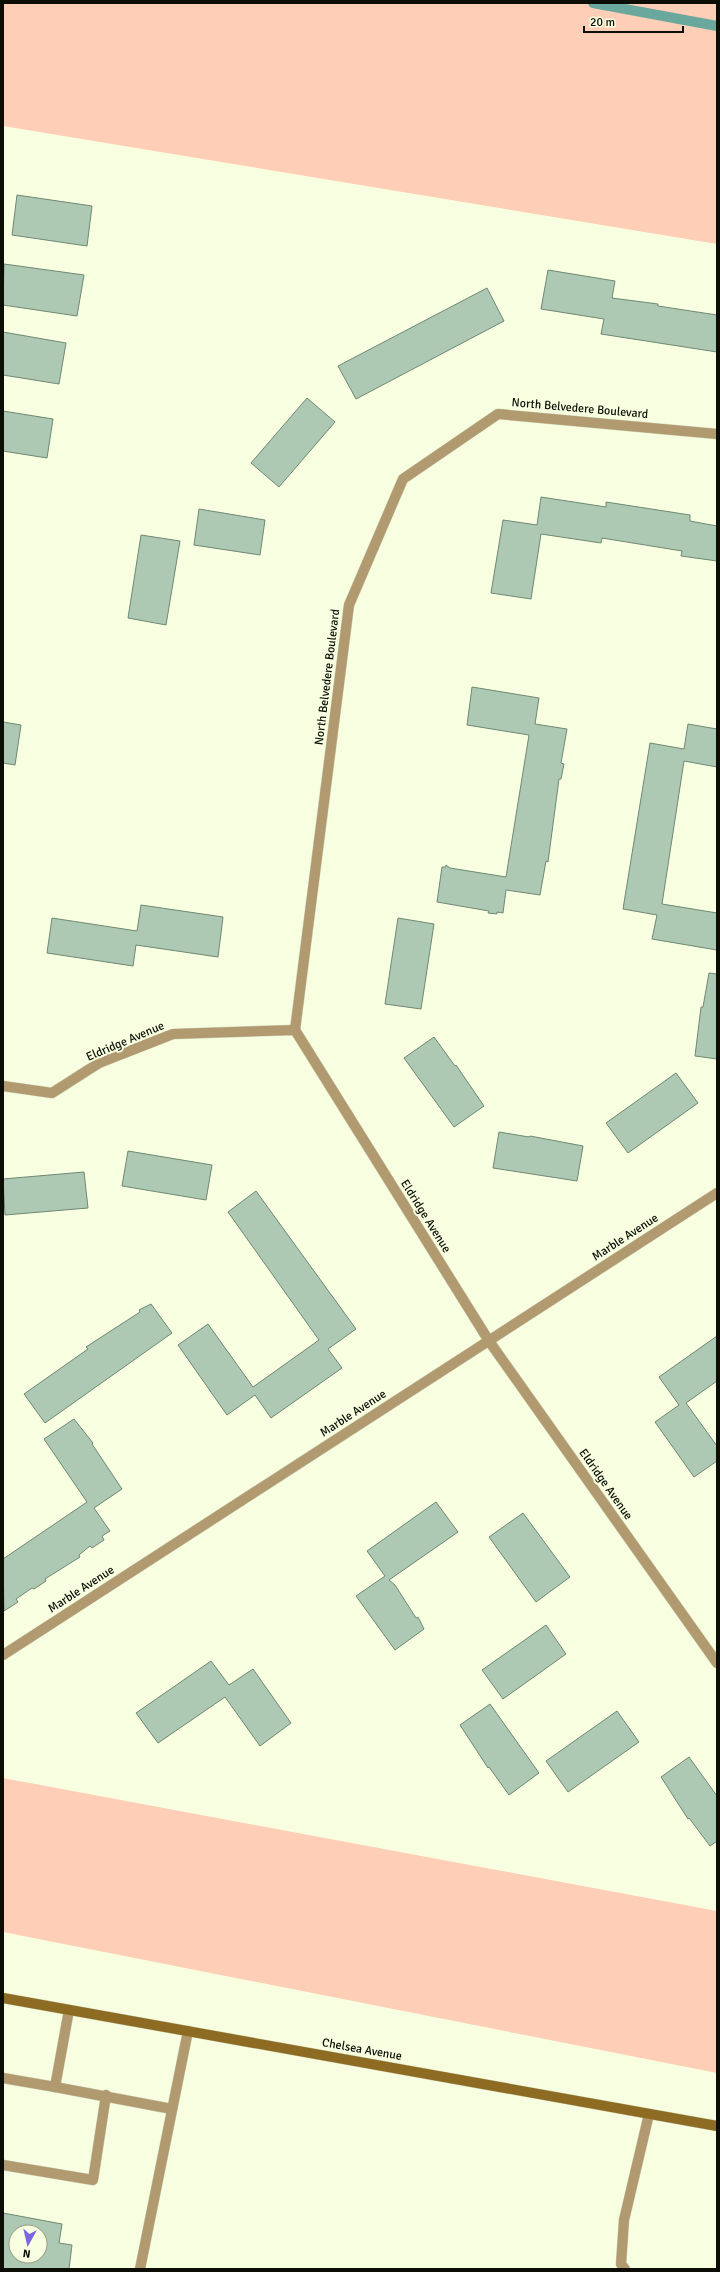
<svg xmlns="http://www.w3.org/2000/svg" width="720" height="2272" viewBox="0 0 720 2272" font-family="Signika,sans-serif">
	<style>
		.green { fill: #feceb7 }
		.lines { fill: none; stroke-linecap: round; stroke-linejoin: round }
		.stream { stroke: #6aa79d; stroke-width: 10 }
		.building { fill: #adc8b3; stroke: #6f8874; fill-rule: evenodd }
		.service-casing { stroke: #d2d8bd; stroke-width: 11 }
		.minor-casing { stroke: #d2d8bd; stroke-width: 11 }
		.secondary-casing { stroke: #d2d8bd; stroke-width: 11 }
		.service { stroke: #b19a6f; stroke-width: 10 }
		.minor { stroke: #b19a6f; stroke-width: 10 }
		.secondary { stroke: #8d6b22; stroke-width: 10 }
		.labels { text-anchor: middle; stroke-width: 4; stroke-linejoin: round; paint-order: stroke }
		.street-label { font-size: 12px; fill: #0c0e05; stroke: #f8ffe0 }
	</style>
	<rect width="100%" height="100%" fill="#f8ffe0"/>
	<g class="green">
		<polygon points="3,3 717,3 717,244 3,126"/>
		<polygon points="3,1778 717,1911 717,2073 3,1932"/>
	</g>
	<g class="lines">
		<polyline class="stream" points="593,3 717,26"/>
	</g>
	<g class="building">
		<polygon points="17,195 92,206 87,246 12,235"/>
		<polygon points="4,264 84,275 77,316 3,305"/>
		<polygon points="548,270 615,281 612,298 658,304 658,306 717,315 717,352 601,334 604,319 541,309"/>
		<polygon points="487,288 504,321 356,399 338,366"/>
		<polygon points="3,332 66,343 59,384 3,375"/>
		<polygon points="307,398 335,422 279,487 251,463"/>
		<polygon points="3,411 53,419 47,458 3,451"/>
		<polygon points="541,497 606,507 606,502 690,515 690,521 717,526 717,561 681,556 682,551 602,538 601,543 541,534 531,599 491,593 503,520 537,525"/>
		<polygon points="199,509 265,520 260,555 194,545"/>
		<polygon points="141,535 180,541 166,625 128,618"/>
		<polygon points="472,687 539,698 535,724 567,729 561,763 564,764 561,779 559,779 548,862 546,861 540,895 506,890 503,913 497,912 497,914 488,913 489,911 437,902 442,867 446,867 446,865 450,868 506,877 529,735 467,725"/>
		<polygon points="3,722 21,725 15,765 3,763"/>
		<polygon points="688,724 717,729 717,767 684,761 662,904 717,913 717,950 652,939 657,915 623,909 650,743 684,749"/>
		<polygon points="141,905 223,917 218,957 136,945 133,966 47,953 52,918 137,931"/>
		<polygon points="398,918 434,924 421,1009 385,1004"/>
		<polygon points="709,973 717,974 717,1059 695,1056 701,1007 703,1007"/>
		<polygon points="434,1037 455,1066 456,1065 484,1106 454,1127 404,1058"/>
		<polygon points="676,1073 698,1103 628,1153 606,1123"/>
		<polygon points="499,1132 529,1137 530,1136 583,1146 577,1181 493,1168"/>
		<polygon points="128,1151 212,1165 206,1200 122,1186"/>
		<polygon points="84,1172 88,1208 5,1215 3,1179"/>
		<polygon points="256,1191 356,1329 328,1349 342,1368 271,1418 255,1395 227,1415 178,1345 208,1324 253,1387 319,1340 228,1212"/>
		<polygon points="151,1304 172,1333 45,1423 24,1394 88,1349 86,1347 140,1312 139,1310"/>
		<polygon points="717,1336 717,1381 686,1403 717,1446 717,1461 694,1477 655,1422 679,1405 659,1377"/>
		<polygon points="74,1419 93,1443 92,1444 122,1489 94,1508 110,1531 102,1536 104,1540 92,1548 90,1546 79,1555 80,1557 45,1579 46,1581 34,1589 32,1588 16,1599 18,1602 4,1611 3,1559 87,1502 44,1439"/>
		<polygon points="436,1502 458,1532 389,1580 395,1585 416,1618 418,1617 424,1629 395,1650 356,1596 385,1576 367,1551"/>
		<polygon points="523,1513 570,1577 536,1602 489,1537"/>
		<polygon points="546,1625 566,1654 503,1699 482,1670"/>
		<polygon points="211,1661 229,1685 253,1669 291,1723 260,1746 225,1697 158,1743 136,1713"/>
		<polygon points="490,1704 539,1773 509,1795 489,1767 488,1768 460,1725"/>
		<polygon points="617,1711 639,1742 568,1792 546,1761"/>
		<polygon points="689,1757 717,1796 717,1841 710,1846 689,1818 688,1819 661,1777"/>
		<path d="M3 2213 62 2224 59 2243 72 2245 69 2269H3ZM16 2232H40V2256H16Z"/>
	</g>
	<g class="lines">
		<defs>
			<g id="service">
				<polyline points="3,2078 55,2087 69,2010"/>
				<polyline points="55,2087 172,2109"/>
				<polyline points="3,2165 93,2180 106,2095"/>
				<polyline points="140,2269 188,2031"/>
				<polyline points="625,2269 621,2264 624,2220 649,2114"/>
			</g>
			<g id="minor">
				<polyline points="295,1030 349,605 403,479 498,414 717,434"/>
				<polyline points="3,1086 52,1093 99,1063 173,1034 295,1030 489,1341 717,1663"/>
				<polyline points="3,1655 717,1193"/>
			</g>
			<polyline id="secondary" points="3,1998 717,2126"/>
		</defs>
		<use href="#service" class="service-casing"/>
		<use href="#minor" class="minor-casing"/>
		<use href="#secondary" class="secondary-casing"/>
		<use href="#service" class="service"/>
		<use href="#minor" class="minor"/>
		<use href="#secondary" class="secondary"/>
	</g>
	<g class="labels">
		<g class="street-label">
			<text transform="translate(580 408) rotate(5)" y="4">North Belvedere Boulevard</text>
			<text transform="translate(327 677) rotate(-83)" y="4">North Belvedere Boulevard</text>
			<text transform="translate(125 1041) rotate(-23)" y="4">Eldridge Avenue</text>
			<text transform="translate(426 1216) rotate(58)" y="4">Eldridge Avenue</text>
			<text transform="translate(625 1237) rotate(-33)" y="4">Marble Avenue</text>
			<text transform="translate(353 1413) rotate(-33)" y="4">Marble Avenue</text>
			<text transform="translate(606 1484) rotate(55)" y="4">Eldridge Avenue</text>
			<text transform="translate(81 1589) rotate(-33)" y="4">Marble Avenue</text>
			<text transform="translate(362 2049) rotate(10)" y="4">Chelsea Avenue</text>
		</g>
	</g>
	<rect width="720" height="2272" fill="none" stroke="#0c0e05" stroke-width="8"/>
	<g transform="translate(28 2244) rotate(188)"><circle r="19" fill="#f8ffe0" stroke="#9a9f88"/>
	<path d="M0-3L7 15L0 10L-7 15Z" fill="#7f65e0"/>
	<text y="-6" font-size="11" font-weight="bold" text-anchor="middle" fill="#0c0e05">N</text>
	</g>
	<path d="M584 26v6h99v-6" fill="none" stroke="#0c0e05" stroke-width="2"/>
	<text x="590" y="26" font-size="12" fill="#0c0e05" stroke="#f8ffe0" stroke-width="3" paint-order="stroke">20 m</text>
</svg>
